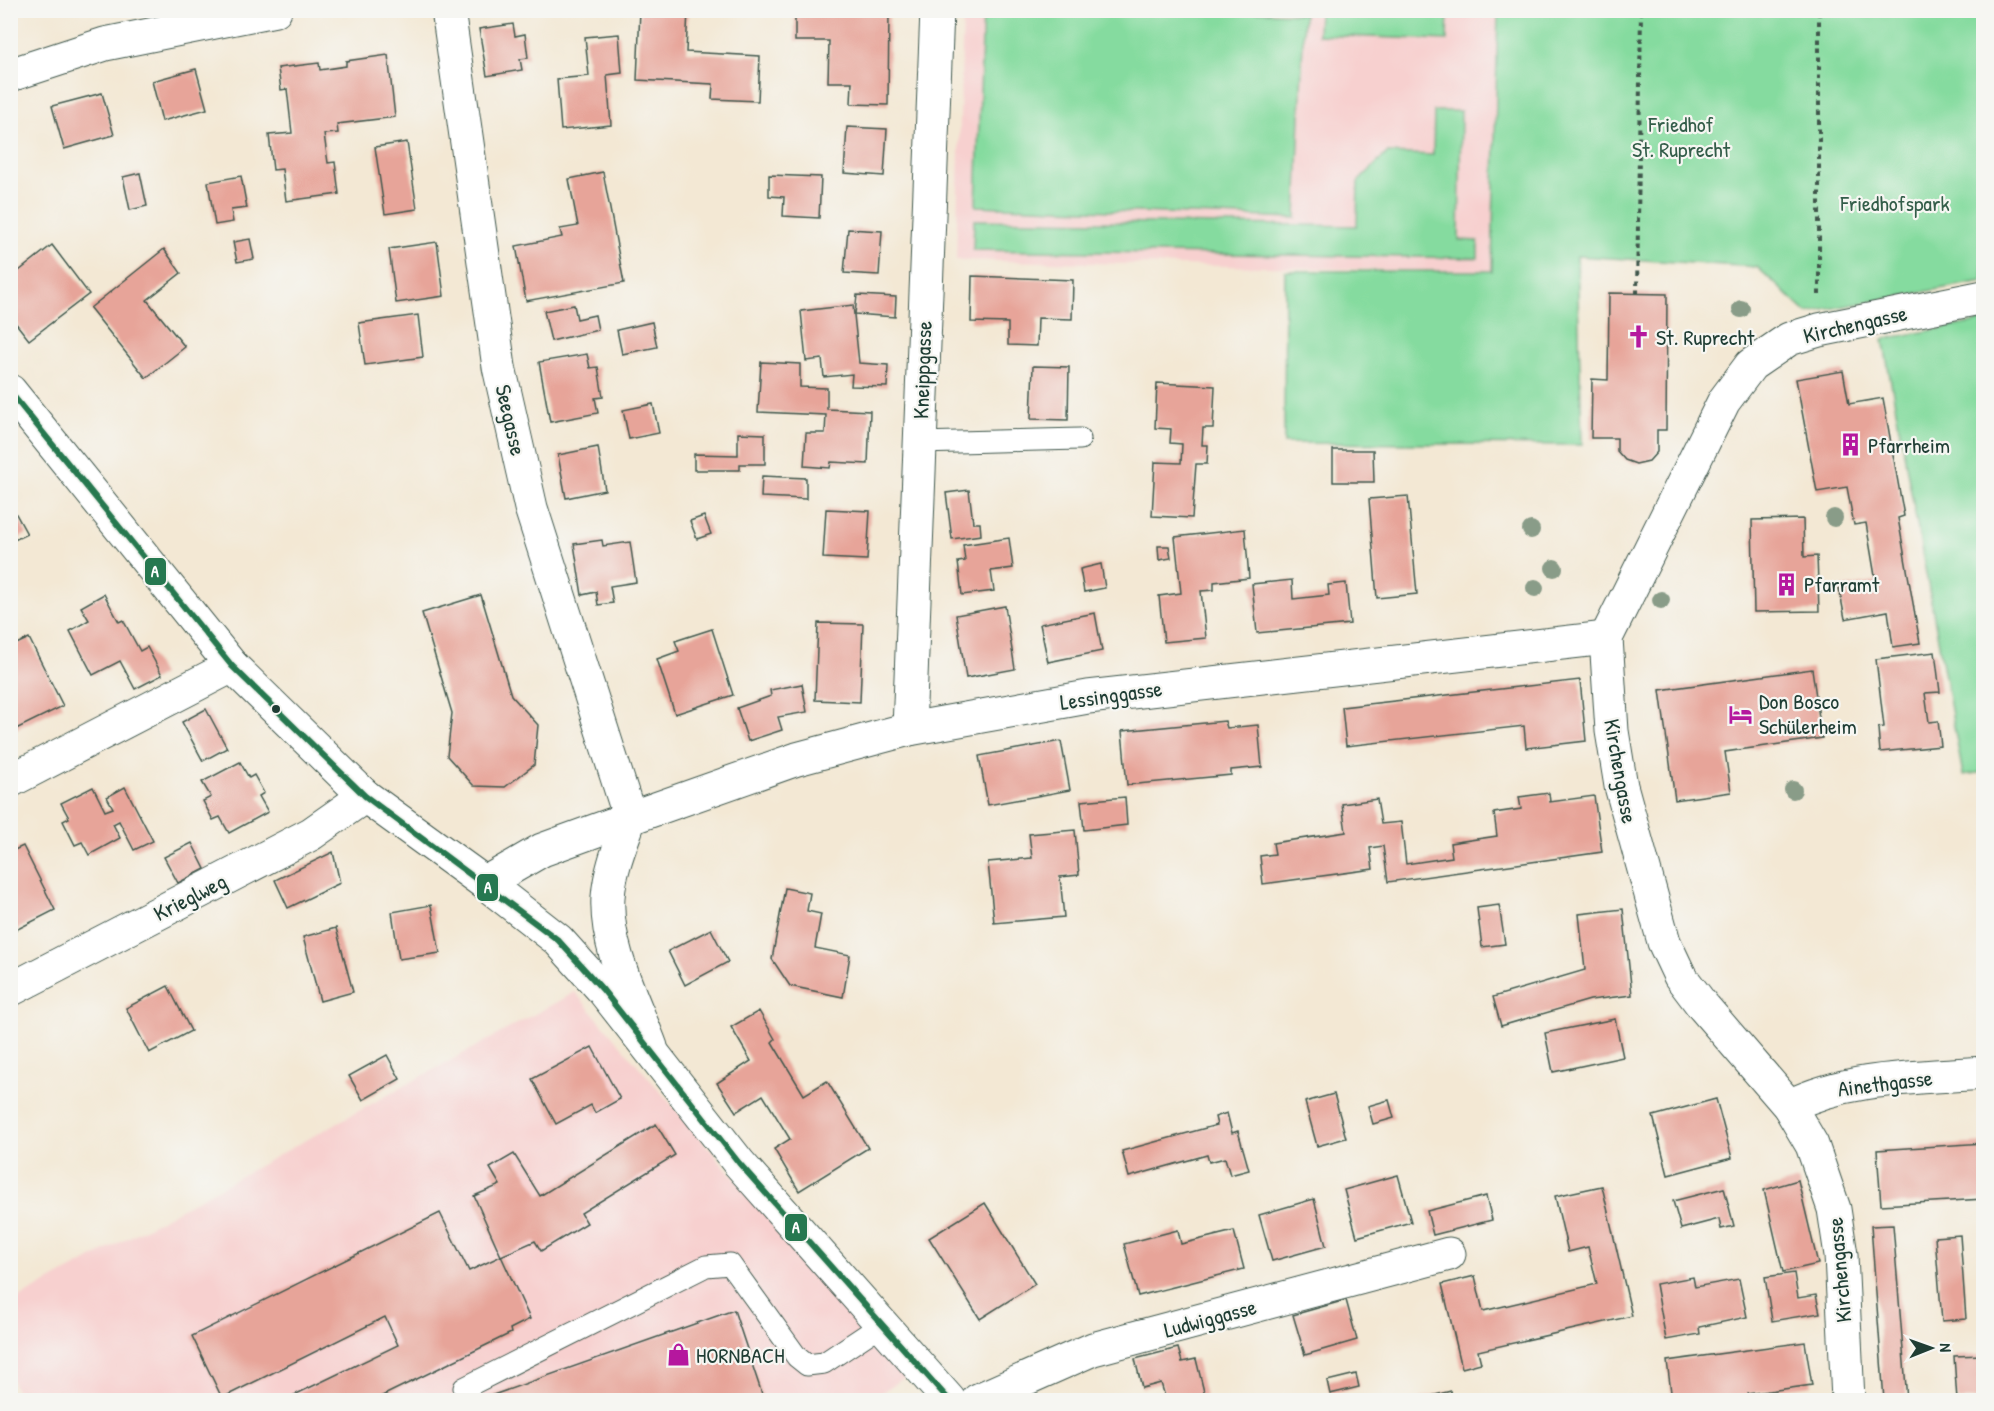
<svg xmlns="http://www.w3.org/2000/svg" width="1994" height="1411" viewBox="0 0 1994 1411" font-family="'Patrick Hand',sans-serif">
	<style>
		.built { fill: #f7d0cf }
		.green { fill: #85db9f; stroke: #528c6a; stroke-width: 1.5 }
		.building { fill: #e7a499 }
		.lines { fill: none; stroke-linecap: round; stroke-linejoin: round }
		.lane-casing { stroke: #3f574c; stroke-width: 23 }
		.street-casing { stroke: #3f574c; stroke-width: 35 }
		.secondary-casing { stroke: #3f574c; stroke-width: 35 }
		.path { stroke: #3f574c; stroke-width: 4; stroke-dasharray: 4.5 4.5; stroke-linecap: butt }
		.lane { stroke: #fff; stroke-width: 21 }
		.street { stroke: #fff; stroke-width: 33 }
		.secondary { stroke: #fff; stroke-width: 33 }
		.bus-1-casing { stroke: #f6f6f2; stroke-width: 10 }
		.bus-1 { stroke: #267850; stroke-width: 6 }
		.tree { fill: #899c88 }
		.bus-dot { fill: #1f3d34; stroke: #f6f6f2; stroke-width: 2 }
		.labels { text-anchor: middle; stroke-width: 4.5; stroke-linejoin: round; paint-order: stroke }
		.park-label { font-size: 22px; fill: #335d49; stroke: #f6f6f2 }
		.street-label { font-size: 22px; fill: #1f3d34; stroke: #f6f6f2 }
		.poi-label { font-size: 22px; fill: #1f3d34; stroke: #f6f6f2; text-anchor: start }
		.line-badge { stroke: #f6f6f2; stroke-width: 2 }
		.badge-label { font-size: 16px; text-anchor: middle; font-weight: bold; fill: #fff }
	</style>
	<rect width="100%" height="100%" fill="#f6f6f2"/>
	<filter id="ink" filterUnits="userSpaceOnUse"><feTurbulence type="fractalNoise" baseFrequency=".0167" numOctaves="2"/><feDisplacementMap in="SourceGraphic" scale="12" xChannelSelector="R" yChannelSelector="G"/><feConvolveMatrix kernelMatrix="1 2 1 2 8 2 1 2 1" color-interpolation-filters="sRGB"/></filter>
	<filter id="wash" filterUnits="userSpaceOnUse"><feTurbulence type="fractalNoise" baseFrequency=".008" numOctaves="4" result="noise"/><feDisplacementMap in="SourceGraphic" scale="24" xChannelSelector="R" yChannelSelector="G"/><feGaussianBlur stdDeviation="1.35" result="paint"/><feColorMatrix in="noise" values="0 0 0 0 0 0 0 0 0 0 0 0 0 0 0 0 0 1.4 0 .05"/><feComposite in="paint" operator="in"/></filter>
	<g filter="url(#wash)">
		<rect width="100%" height="100%" fill="#f3e8d4"/>
		<g class="built">
			<polygon points="963,11 1498,11 1492,272 956,260"/>
			<polygon points="575,992 905,1377 870,1400 19,1400 11,1376 10,1303"/>
		</g>
		<g class="green">
			<polygon points="1217,10 1304,14 1296,218 976,206 983,11"/>
			<polygon points="1319,11 1448,11 1447,40 1318,35"/>
			<polygon points="1498,11 1983,11 1983,281 1807,313 1757,267 1577,256 1582,445 1284,443 1285,271 1492,271"/>
			<polygon points="1434,111 1461,111 1459,240 1478,241 1478,258 973,250 974,220 1357,226 1358,182 1387,153 1433,155"/>
			<polygon points="1983,321 1984,772 1963,775 1883,339"/>
		</g>
		<g id="blocks">
			<g class="building">
				<polygon points="640,10 688,10 686,52 760,56 758,101 712,99 713,84 637,80"/>
				<polygon points="795,10 889,10 888,105 851,104 852,82 828,82 829,41 795,41"/>
				<polygon points="513,24 515,36 525,34 528,58 520,59 522,70 487,76 479,29"/>
				<polygon points="619,34 622,73 607,75 611,125 561,130 557,79 589,76 585,37"/>
				<polygon points="388,55 395,117 337,124 338,133 324,134 328,163 335,162 339,194 286,201 282,169 273,170 269,135 292,133 287,89 281,90 278,68 319,63 320,70 346,66 346,61"/>
				<polygon points="196,69 207,109 162,121 152,81"/>
				<polygon points="102,93 114,135 64,149 52,106"/>
				<polygon points="847,127 887,129 884,176 844,173"/>
				<polygon points="407,142 417,209 385,214 375,147"/>
				<polygon points="603,172 624,283 526,301 516,246 562,237 560,229 578,226 569,179"/>
				<polygon points="140,173 147,206 130,210 123,177"/>
				<polygon points="769,175 821,177 819,218 783,216 784,197 769,196"/>
				<polygon points="241,176 247,208 231,210 233,222 215,225 208,182"/>
				<polygon points="848,229 882,231 879,275 844,273"/>
				<polygon points="250,239 254,259 237,262 233,242"/>
				<polygon points="437,242 444,296 396,303 389,249"/>
				<polygon points="52,245 89,294 29,340 10,316 10,278"/>
				<polygon points="164,249 181,273 147,300 185,347 146,378 90,308"/>
				<polygon points="972,276 1073,280 1072,319 1038,318 1037,346 1008,345 1008,323 971,322"/>
				<polygon points="1609,293 1667,294 1666,430 1657,430 1657,452 1649,461 1636,464 1625,460 1617,451 1617,438 1591,438 1592,379 1608,380"/>
				<polygon points="857,295 896,297 895,317 855,314"/>
				<polygon points="574,305 577,319 595,315 598,330 551,341 544,311"/>
				<polygon points="853,305 859,363 888,365 887,387 851,386 852,374 824,377 822,359 806,361 801,311"/>
				<polygon points="418,315 423,357 365,365 359,323"/>
				<polygon points="652,322 657,347 622,354 617,330"/>
				<polygon points="587,354 590,368 598,367 603,397 595,398 598,413 550,422 539,362"/>
				<polygon points="761,362 800,364 800,387 827,388 827,409 870,411 868,464 831,462 830,468 804,466 806,433 825,433 826,415 758,412"/>
				<polygon points="1033,366 1069,367 1068,420 1031,419"/>
				<polygon points="1843,371 1849,404 1883,398 1904,516 1898,518 1920,643 1893,647 1888,611 1845,619 1839,588 1876,582 1866,523 1854,525 1847,487 1817,492 1796,379"/>
				<polygon points="1157,383 1215,386 1213,428 1203,428 1202,445 1208,445 1207,464 1196,464 1192,518 1152,516 1155,462 1181,463 1182,444 1170,443 1171,429 1155,428"/>
				<polygon points="653,404 659,433 629,439 623,410"/>
				<polygon points="738,433 765,434 765,464 740,464 740,470 694,470 694,454 738,455"/>
				<polygon points="598,447 605,490 566,498 558,455"/>
				<polygon points="1333,450 1373,450 1374,482 1333,482"/>
				<polygon points="762,476 806,478 806,499 761,497"/>
				<polygon points="969,490 973,523 980,523 981,535 952,539 946,493"/>
				<polygon points="1408,496 1417,594 1377,598 1369,499"/>
				<polygon points="10,503 27,534 10,542"/>
				<polygon points="826,509 870,511 867,560 823,558"/>
				<polygon points="704,516 711,534 697,539 690,521"/>
				<polygon points="1803,519 1804,557 1817,556 1819,611 1754,612 1752,520"/>
				<polygon points="1245,529 1249,578 1214,582 1214,590 1201,591 1206,638 1164,642 1159,596 1181,593 1175,537"/>
				<polygon points="1009,538 1013,568 991,571 994,591 962,595 958,562 965,561 963,545"/>
				<polygon points="602,540 603,546 630,542 636,582 610,586 613,603 598,605 596,592 582,595 574,544"/>
				<polygon points="1158,546 1169,546 1171,558 1159,560"/>
				<polygon points="1101,564 1105,588 1084,592 1080,569"/>
				<polygon points="1292,580 1293,599 1329,595 1328,585 1346,583 1350,624 1257,633 1252,584"/>
				<polygon points="104,594 119,622 123,620 140,651 147,647 162,675 135,689 120,661 93,675 70,631 89,620 81,607"/>
				<polygon points="481,595 511,695 538,725 534,765 505,787 474,786 447,756 452,713 422,613"/>
				<polygon points="1005,606 1015,669 966,678 956,615"/>
				<polygon points="1095,613 1102,651 1048,662 1040,624"/>
				<polygon points="818,623 863,624 860,702 815,700"/>
				<polygon points="712,629 733,695 675,714 657,659 679,651 675,641"/>
				<polygon points="29,638 63,706 16,729 10,718 10,647"/>
				<polygon points="1935,652 1940,692 1925,693 1929,722 1938,721 1941,746 1880,752 1878,728 1884,727 1876,659"/>
				<polygon points="1812,669 1822,738 1725,752 1731,792 1675,800 1660,690"/>
				<polygon points="1580,680 1586,741 1526,748 1524,726 1346,746 1342,707"/>
				<polygon points="802,684 807,712 778,717 782,730 748,741 737,708 771,696 770,690"/>
				<polygon points="206,709 227,748 203,761 182,722"/>
				<polygon points="1225,721 1227,728 1258,725 1262,767 1231,770 1231,775 1127,785 1122,731"/>
				<polygon points="1061,741 1070,790 988,805 979,756"/>
				<polygon points="240,762 249,778 254,775 264,793 259,796 268,812 229,833 220,817 213,820 203,801 211,797 202,782"/>
				<polygon points="93,787 105,811 113,808 107,797 125,787 153,841 134,850 119,821 113,824 120,838 89,855 82,842 75,845 63,821 69,818 61,803"/>
				<polygon points="1549,793 1550,802 1594,796 1602,852 1388,882 1383,846 1370,848 1373,869 1263,884 1260,856 1275,854 1273,843 1346,832 1342,804 1377,799 1381,824 1401,822 1406,864 1452,857 1450,843 1497,836 1494,813 1521,809 1519,797"/>
				<polygon points="1125,797 1127,825 1084,830 1081,801"/>
				<polygon points="1075,830 1079,875 1060,877 1064,917 994,923 988,862 1032,858 1029,834"/>
				<polygon points="192,843 205,869 178,883 164,857"/>
				<polygon points="23,846 55,910 10,933 10,852"/>
				<polygon points="333,852 340,883 288,908 275,880"/>
				<polygon points="785,888 810,893 807,911 821,914 815,948 850,955 843,997 790,986 772,959"/>
				<polygon points="431,905 440,953 399,959 392,912"/>
				<polygon points="1499,905 1505,944 1482,947 1477,908"/>
				<polygon points="1623,909 1632,995 1590,1000 1501,1026 1493,997 1585,970 1579,914"/>
				<polygon points="336,928 353,992 320,1001 303,937"/>
				<polygon points="711,929 728,962 685,985 668,951"/>
				<polygon points="168,986 191,1031 149,1053 126,1008"/>
				<polygon points="759,1011 775,1039 772,1042 804,1095 827,1081 868,1148 799,1191 774,1149 790,1139 763,1095 736,1112 717,1083 751,1061 731,1027"/>
				<polygon points="1615,1019 1623,1057 1553,1072 1545,1033"/>
				<polygon points="592,1047 620,1099 595,1113 591,1105 556,1124 532,1079"/>
				<polygon points="387,1055 400,1079 363,1100 349,1076"/>
				<polygon points="1334,1094 1346,1138 1317,1146 1305,1102"/>
				<polygon points="1716,1099 1732,1158 1668,1175 1653,1116"/>
				<polygon points="1389,1100 1394,1118 1373,1124 1368,1106"/>
				<polygon points="1227,1113 1232,1133 1238,1131 1249,1170 1230,1175 1225,1158 1209,1162 1207,1155 1129,1177 1122,1151 1217,1125 1215,1117"/>
				<polygon points="656,1124 675,1155 581,1213 587,1223 541,1251 535,1241 501,1256 474,1196 500,1185 490,1168 514,1154 540,1196"/>
				<polygon points="1984,1143 1984,1199 1881,1205 1877,1150"/>
				<polygon points="1398,1175 1411,1222 1357,1237 1344,1190"/>
				<polygon points="1798,1180 1818,1264 1783,1272 1764,1190"/>
				<polygon points="1602,1186 1632,1316 1478,1351 1481,1363 1462,1368 1442,1284 1475,1276 1483,1311 1597,1284 1588,1247 1568,1252 1555,1196"/>
				<polygon points="1724,1188 1734,1226 1721,1229 1719,1219 1681,1229 1673,1201"/>
				<polygon points="1486,1196 1492,1220 1433,1235 1427,1211"/>
				<polygon points="1314,1199 1326,1246 1272,1261 1259,1215"/>
				<polygon points="985,1203 1035,1284 980,1319 929,1238"/>
				<polygon points="440,1213 469,1271 501,1256 530,1319 510,1329 511,1333 374,1400 284,1400 398,1345 385,1317 222,1398 192,1336"/>
				<polygon points="1893,1225 1907,1400 1884,1400 1871,1226"/>
				<polygon points="1178,1230 1181,1244 1234,1231 1244,1269 1138,1296 1124,1244"/>
				<polygon points="1960,1235 1966,1319 1942,1321 1935,1237"/>
				<polygon points="1794,1273 1798,1298 1816,1295 1820,1313 1772,1321 1765,1277"/>
				<polygon points="1693,1277 1695,1287 1739,1279 1747,1317 1699,1327 1700,1334 1666,1340 1656,1284"/>
				<polygon points="1346,1300 1357,1340 1305,1355 1293,1315"/>
				<polygon points="734,1310 764,1400 479,1400"/>
				<polygon points="1805,1342 1812,1385 1748,1394 1749,1400 1672,1400 1667,1361"/>
				<polygon points="1178,1348 1182,1362 1196,1359 1206,1400 1166,1400 1161,1383 1142,1388 1135,1359"/>
				<polygon points="1984,1355 1984,1400 1957,1400 1954,1356"/>
				<polygon points="1356,1374 1359,1387 1330,1394 1327,1381"/>
				<polygon points="1451,1391 1453,1400 1416,1400"/>
			</g>
		</g>
	</g>
	<g filter="url(#ink)">
		<use href="#blocks" fill-opacity="0" stroke="#3f574c" stroke-width="1.5"/>
		<g class="lines">
			<defs>
				<g id="lane">
					<polyline points="919,443 1080,439"/>
					<polyline points="464,1388 706,1266 730,1264 797,1357 807,1365 824,1363 881,1325"/>
				</g>
				<g id="street">
					<path d="M448 10 499 367 531 508 630 818C621 844 610 869 608 897 605 948 634 1001 651 1047"/>
					<polyline points="10,75 105,44 275,10"/>
					<polyline points="909,729 937,10"/>
					<polyline points="10,781 232,666"/>
					<polyline points="485,883 542,850 630,818 797,759 909,729 1088,697 1606,638"/>
					<polyline points="10,990 311,834 365,796"/>
					<path d="M1789 1106C1850 1076 1917 1078 1984 1073"/>
					<polyline points="978,1400 1093,1349 1449,1254"/>
					<polyline points="1848,1400 1841,1255 1834,1209 1812,1145 1789,1106 1702,1005 1680,976 1664,942 1621,786 1612,731 1606,638 1724,401 1751,365 1789,339 1819,330 1984,297"/>
				</g>
				<polyline id="secondary" points="10,391 232,666 365,796 485,883 558,940 603,990 739,1163 949,1400"/>
			</defs>
			<use href="#lane" class="lane-casing"/>
			<use href="#street" class="street-casing"/>
			<use href="#secondary" class="secondary-casing"/>
			<g class="path">
				<polyline points="1637,294 1641,10"/>
				<polyline points="1819,295 1819,10"/>
			</g>
			<use href="#lane" class="lane"/>
			<use href="#street" class="street"/>
			<use href="#secondary" class="secondary"/>
			<defs>
				<polyline id="bus-1" points="10,392 232,666 365,796 558,940 603,990 739,1163 949,1400"/>
			</defs>
			<use href="#bus-1" class="bus-1-casing"/>
			<use href="#bus-1" class="bus-1"/>
		</g>
		<g class="tree">
			<circle cx="1741" cy="309" r="9"/>
			<circle cx="1834" cy="518" r="9"/>
			<circle cx="1531" cy="530" r="9"/>
			<circle cx="1554" cy="568" r="9"/>
			<circle cx="1535" cy="588" r="9"/>
			<circle cx="1661" cy="600" r="9"/>
			<circle cx="1793" cy="790" r="9"/>
		</g>
	</g>
	<defs>
		<symbol id="church-bare" viewBox="-9 -9 18 18"><path d="M-1.2-6h2.4v3.5h3.3v2.4h-3.3V6h-2.4V-.1h-3.3v-2.4h3.3Z" fill="#b5179e" stroke="#f6f6f2" stroke-width="2.5" paint-order="stroke"/></symbol>
		<symbol id="building-bare" viewBox="-9 -9 18 18"><path d="M-4-6H4V6H1V3H-1V6H-4ZM-2.5-4.3h1.7v1.8h-1.7ZM.8-4.3h1.7v1.8H.8ZM-2.5-1h1.7V.8h-1.7ZM.8-1h1.7V.8H.8Z" fill="#b5179e" stroke="#f6f6f2" stroke-width="2.5" paint-order="stroke"/></symbol>
		<symbol id="hotel-bare" viewBox="-9 -9 18 18"><path d="M-6-4.5h1.5V1H6V5H4.5V3h-9V5H-6ZM-4 0a1.8 1.8 0 1 1 3.6 0ZM.5 0V-2.5h3Q6-2.5 6 0Z" fill="#b5179e" stroke="#f6f6f2" stroke-width="2.5" paint-order="stroke"/></symbol>
		<symbol id="shop-bare" viewBox="-9 -9 18 18"><path d="M-5-2.5h2.3a2.7 3.5 0 0 1 5.4 0H5L5.5 6h-11ZM-1.5-2.5h3a1.5 2.3 0 0 0-3 0Z" fill="#b5179e" stroke="#f6f6f2" stroke-width="2.5" paint-order="stroke"/></symbol>
	</defs>
	<g fill-rule="evenodd">
		<use href="#church-bare" x="1622" y="320" width="33" height="33"/>
		<use href="#building-bare" x="1834" y="428" width="33" height="33"/>
		<use href="#building-bare" x="1770" y="568" width="33" height="33"/>
		<use href="#hotel-bare" x="1724" y="698" width="33" height="33"/>
		<use href="#shop-bare" x="662" y="1338" width="33" height="33"/>
	</g>
	<circle class="bus-dot" cx="276" cy="709" r="5"/>
	<g class="labels">
		<g class="park-label">
			<text x="1681" y="132">Friedhof<tspan x="1681" dy="25">St. Ruprecht</tspan></text>
			<text x="1895" y="211">Friedhofspark</text>
		</g>
		<g class="street-label">
			<text transform="translate(1855 324) rotate(-13)" y="8">Kirchengasse</text>
			<text transform="translate(922 370) rotate(-88)" y="8">Kneippgasse</text>
			<text transform="translate(511 420) rotate(77)" y="8">Seegasse</text>
			<text transform="translate(1111 695) rotate(-8)" y="8">Lessinggasse</text>
			<text transform="translate(1621 771) rotate(80)" y="8">Kirchengasse</text>
			<text transform="translate(190 897) rotate(-27)" y="8">Krieglweg</text>
			<text transform="translate(1885 1083) rotate(-7)" y="8">Ainethgasse</text>
			<text transform="translate(1839 1270) rotate(-95)" y="8">Kirchengasse</text>
			<text transform="translate(1210 1318) rotate(-15)" y="8">Ludwiggasse</text>
		</g>
		<g class="poi-label">
			<text x="1656" y="345">St. Ruprecht</text>
			<text x="1868" y="453">Pfarrheim</text>
			<text x="1804" y="592">Pfarramt</text>
			<text x="1759" y="709">Don Bosco<tspan x="1759" dy="25">Schülerheim</tspan></text>
			<text x="696" y="1363">HORNBACH</text>
		</g>
	</g>
	<g class="line-badge">
		<rect x="144" y="557" width="23" height="29" rx="6" fill="#267850"/>
		<rect x="476" y="873" width="23" height="29" rx="6" fill="#267850"/>
		<rect x="784" y="1213" width="24" height="29" rx="6" fill="#267850"/>
	</g>
	<g class="badge-label">
		<text x="155" y="577">A</text>
		<text x="488" y="893">A</text>
		<text x="796" y="1233">A</text>
	</g>
	<rect width="1994" height="1411" fill="none" stroke="#f6f6f2" stroke-width="36"/>
	<g transform="translate(1931 1348) rotate(89)" stroke="#f6f6f2" stroke-width="4.5" paint-order="stroke">
	<path d="M0-4.5L10 22L0 15L-10 22Z" fill="#1f3d34"/>
	<text y="-9" font-size="16" font-weight="bold" text-anchor="middle" fill="#1f3d34">N</text>
	</g>
</svg>
